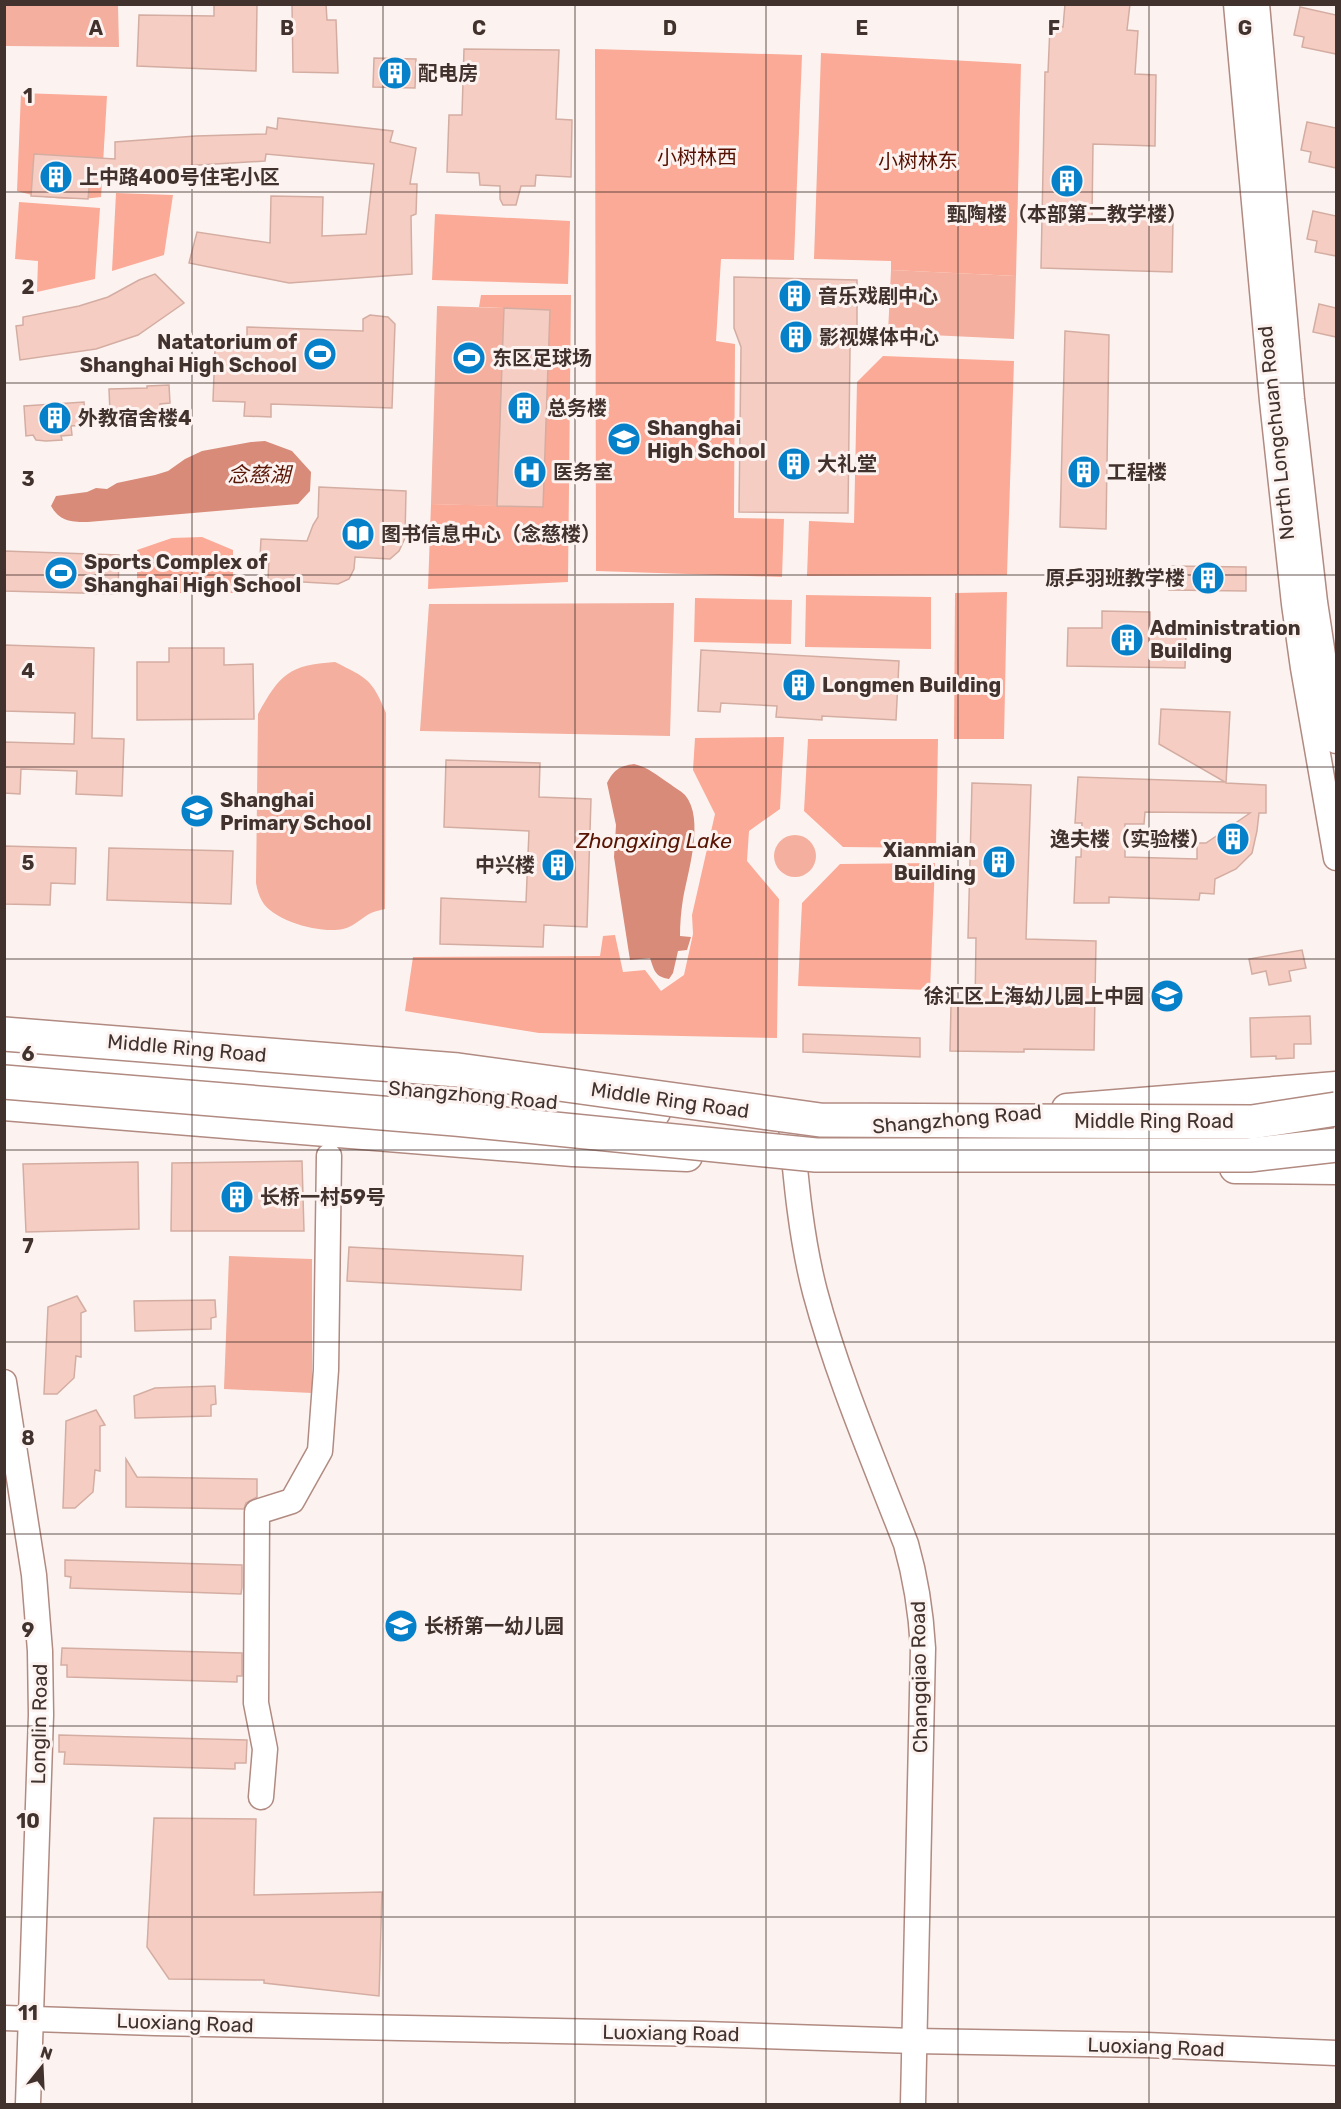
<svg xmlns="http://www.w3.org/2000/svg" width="1341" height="2109" viewBox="0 0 1341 2109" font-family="Rubik,'Noto Sans SC',sans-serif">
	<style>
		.green { fill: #f4af9e }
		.forest { fill: #faaa96 }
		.water { fill: #d88b78 }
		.building { fill: #f6cdc2; stroke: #d4ada2; stroke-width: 1.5; fill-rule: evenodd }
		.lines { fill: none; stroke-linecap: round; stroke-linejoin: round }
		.minor-casing { stroke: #b18a81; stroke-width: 27 }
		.major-casing { stroke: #b18a81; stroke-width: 33 }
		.minor { stroke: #fff; stroke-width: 24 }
		.major { stroke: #fff; stroke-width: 30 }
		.highway-bridge-casing { stroke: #b18a81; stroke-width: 36; stroke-linecap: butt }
		.highway-bridge { stroke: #fff; stroke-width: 33 }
		.grid { fill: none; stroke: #42322d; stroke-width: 1.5; stroke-opacity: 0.55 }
		.labels { text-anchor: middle; stroke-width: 6; stroke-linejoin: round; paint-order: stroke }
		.poi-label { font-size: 20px; font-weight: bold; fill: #42322d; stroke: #fcf3f1; text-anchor: start }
		.park-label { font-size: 20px; fill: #551001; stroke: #fcf3f1 }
		.street-label { font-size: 20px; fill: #42322d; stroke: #fcf3f1 }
		.water-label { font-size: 21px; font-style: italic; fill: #591504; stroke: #fcf3f1 }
		.grid-label { font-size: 20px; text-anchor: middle; font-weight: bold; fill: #42322d; stroke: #fcf3f1; stroke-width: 6; stroke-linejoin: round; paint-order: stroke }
	</style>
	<rect width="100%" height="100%" fill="#fcf3f1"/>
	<g class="green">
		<polygon points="5,4 118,5 119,47 5,46"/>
		<polygon points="891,270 1016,276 1014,339 888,333"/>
		<polygon points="437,306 504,308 497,506 431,504"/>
		<polygon points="674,603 670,736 420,731 429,604"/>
		<path d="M335 662C367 678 372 679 386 713L385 909C381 910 375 911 371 913 361 918 355 926 343 929 321 934 273 921 262 901 259 896 257 889 256 883L258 714C280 674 289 665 335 662Z"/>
		<circle cx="795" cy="856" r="21"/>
		<polygon points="229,1256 312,1259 312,1393 224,1389"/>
	</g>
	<g class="forest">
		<polygon points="595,49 802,55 794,260 721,259 716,341 735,344 734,518 784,519 782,577 596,571"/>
		<polygon points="821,53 1021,64 1016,276 891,270 891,261 814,259"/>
		<path d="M21 93 107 96 101 197C75 201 42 199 17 191Z"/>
		<polygon points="116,193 173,195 164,255 112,271"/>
		<polygon points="19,202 100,208 95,279 37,292 38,261 15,259"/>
		<polygon points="435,214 570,221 568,284 432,280"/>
		<polygon points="481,295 571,295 568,582 428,589 431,504 543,507 550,310 479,307"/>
		<polygon points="883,356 1014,361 1007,575 807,576 809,521 854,523 857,382"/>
		<polygon points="202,537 233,550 233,593 137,593 137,550 172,538"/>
		<polygon points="1007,592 1004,739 954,739 955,593"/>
		<polygon points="806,595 931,597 931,649 805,647"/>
		<polygon points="695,598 792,600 791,644 694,642"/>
		<polygon points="784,737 780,809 749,831 747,861 779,899 777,1038 539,1033 405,1011 413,957 600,956 603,936 615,935 623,972 645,970 661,991 684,975 693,934 692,915 715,814 693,770 695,738"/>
		<polygon points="808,739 938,739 936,848 843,847 804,811"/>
		<polygon points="935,863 930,990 798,986 802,903 840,864"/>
	</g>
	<g class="water">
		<path d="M265 441 292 451 311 472 310 491 298 504 88 522C72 522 60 522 51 506L56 496 87 492 96 488 107 489 117 483 155 475 168 471 185 459 202 451 251 442Z"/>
		<path d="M634 764C648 767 658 776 670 784 675 788 680 790 685 795 705 819 688 871 683 899 681 911 680 924 680 936L691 937 687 950 678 951 673 973 669 979C655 977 654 970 650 958L630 960 614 857 616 825 607 783C614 770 619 766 634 764Z"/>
	</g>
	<g class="building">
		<polygon points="214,4 257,4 256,71 137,66 139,15 214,16"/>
		<polygon points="292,4 326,4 327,20 336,20 338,73 293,72"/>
		<polygon points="1065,4 1130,4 1127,30 1138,31 1135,74 1156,75 1155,146 1093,144 1092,217 1173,219 1172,272 1041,268 1045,72 1048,72 1050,26 1063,27"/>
		<polygon points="1300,7 1336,15 1336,54 1302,47 1304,37 1294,35"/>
		<polygon points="464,49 559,50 556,119 572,120 571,177 536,175 535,186 521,186 516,205 503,205 500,199 500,186 480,185 479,173 447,172 449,115 462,115"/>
		<polygon points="374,58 416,59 415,88 373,87"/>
		<polygon points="278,118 393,131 390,142 416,148 410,184 417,184 416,214 411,216 412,274 289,283 189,263 197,232 270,243 271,196 323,197 322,236 366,234 374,164 266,154 265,161 183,166 183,171 90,178 88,199 31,196 34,154 115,159 115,142 196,136 266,134 267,127 277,129"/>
		<polygon points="1307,122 1336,128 1336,168 1309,162 1311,152 1301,150"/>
		<polygon points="1313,211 1336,216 1336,256 1315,252 1317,241 1307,239"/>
		<polygon points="155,274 184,303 138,335 96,349 20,360 16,326 23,325 23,317 79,306 108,297 139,280"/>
		<polygon points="734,277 857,280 857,328 850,349 848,513 739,512 741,347 734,328"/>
		<polygon points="1319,304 1336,308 1336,337 1313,332"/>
		<polygon points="504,308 550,310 543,507 497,506"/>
		<polygon points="370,315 388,317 395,324 392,408 271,404 271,417 244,416 245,402 213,401 215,349 247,350 247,327 363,331 363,319"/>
		<polygon points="1065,331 1109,335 1106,529 1060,527"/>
		<polygon points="169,385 170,403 160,404 160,414 151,414 151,420 122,421 122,413 110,413 109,389 147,388 147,386"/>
		<polygon points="84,402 86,425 71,426 72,435 61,436 62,440 46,441 36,440 33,435 26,436 24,406"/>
		<polygon points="319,487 406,491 405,538 399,551 390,559 355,557 354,569 349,579 338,584 268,580 269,558 260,557 261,539 307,541 313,525 318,517"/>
		<polygon points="4,551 119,555 118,594 4,591"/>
		<polygon points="1170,566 1246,567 1246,591 1169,590"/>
		<polygon points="1102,611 1150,612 1150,631 1186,632 1185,668 1067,666 1068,628 1102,628"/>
		<polygon points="4,645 94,648 92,738 124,739 122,796 76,794 77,771 21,769 20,794 4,793 4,742 74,744 75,713 4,711"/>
		<polygon points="169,648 224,648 224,665 253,664 254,719 137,720 137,662 169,662"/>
		<polygon points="701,650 899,661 896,720 822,716 822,720 776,717 777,706 721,703 720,712 698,711"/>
		<path d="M1161 709 1230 712 1226 783 1266 785V813H1259L1257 831 1252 853 1236 869 1215 879 1214 894 1200 893 1199 900 1109 897V903H1074L1076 857H1081L1082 823H1075L1078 777 1225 782 1159 744ZM1145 812 1250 813 1206 843H1197V859L1125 857V824H1144Z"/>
		<polygon points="446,760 540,763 539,797 591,799 587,927 544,925 543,947 440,944 441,898 526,902 529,831 444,827"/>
		<polygon points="972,783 1031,785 1026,939 1096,941 1094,1050 1024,1049 1024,1052 950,1051 951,1005 975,1005 976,938 968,938"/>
		<polygon points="4,846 76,848 75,884 51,883 50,905 4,904"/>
		<polygon points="109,848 233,851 231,904 107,900"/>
		<polygon points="1302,950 1306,968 1289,971 1291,981 1269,985 1266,971 1252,974 1249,959"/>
		<polygon points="1310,1016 1311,1044 1294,1044 1294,1058 1276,1059 1276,1056 1251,1057 1250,1018"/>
		<polygon points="803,1034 920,1038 920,1057 803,1052"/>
		<polygon points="302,1161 304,1231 171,1231 172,1163"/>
		<polygon points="138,1162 139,1229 26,1232 23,1164"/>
		<polygon points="349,1247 523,1256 521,1290 347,1281"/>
		<polygon points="77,1296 86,1311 81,1313 81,1357 76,1356 74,1378 57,1394 44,1394 48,1307"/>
		<polygon points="215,1300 216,1317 211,1318 211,1329 135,1331 134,1301"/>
		<polygon points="215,1386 216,1404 211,1405 211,1416 135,1418 134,1396 155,1388"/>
		<polygon points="96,1410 105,1425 100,1426 100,1471 95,1470 93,1492 75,1508 63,1508 66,1421"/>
		<polygon points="126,1459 137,1477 257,1479 257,1497 246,1503 244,1509 126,1507"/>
		<polygon points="65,1560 242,1565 242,1587 241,1594 70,1588 71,1577 65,1576"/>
		<polygon points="62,1648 242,1653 242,1676 237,1676 237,1682 67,1677 67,1665 61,1665"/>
		<polygon points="59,1735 247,1740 246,1763 235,1763 235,1769 64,1764 65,1752 59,1752"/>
		<polygon points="154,1818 256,1819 254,1895 382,1892 379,1996 264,1983 264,1980 169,1979 147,1947"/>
	</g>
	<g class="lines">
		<defs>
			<g id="minor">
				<polyline points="1236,4 1272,401 1294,604 1303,668 1336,858"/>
				<polyline points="1257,4 1292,399 1315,602 1336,741"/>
				<path d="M791 1125C796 1181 801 1238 815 1292 838 1378 874 1461 906 1544 916 1579 921 1612 923 1648L913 2104"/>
				<polyline points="4,1382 34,1575 40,1651 41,1715 28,2104"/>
				<polyline points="261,1797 265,1749 256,1703 257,1512 292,1501 320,1451 326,1370 329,1156"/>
				<polyline points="4,2018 155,2023 703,2034 914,2041 1146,2045 1336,2053"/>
			</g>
			<g id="major">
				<polyline points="4,1051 655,1112"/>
				<polyline points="4,1105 573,1151 687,1156"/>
				<polyline points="1067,1109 1336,1087"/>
				<polyline points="1235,1168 1336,1169"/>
			</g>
		</defs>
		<use href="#minor" class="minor-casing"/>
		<use href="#major" class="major-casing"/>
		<use href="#minor" class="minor"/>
		<use href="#major" class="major"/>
		<defs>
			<g id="highway-bridge">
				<polyline points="4,1034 458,1070 820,1120 1252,1122 1336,1109"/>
				<polyline points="4,1082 455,1119 816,1155 1249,1155 1336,1145"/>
			</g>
		</defs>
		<use href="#highway-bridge" class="highway-bridge-casing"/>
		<use href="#highway-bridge" class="highway-bridge"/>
	</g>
	<path class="grid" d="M192 4V2104M383 4V2104M575 4V2104M766 4V2104M958 4V2104M1149 4V2104M4 192H1336M4 383H1336M4 575H1336M4 767H1336M4 959H1336M4 1150H1336M4 1342H1336M4 1534H1336M4 1726H1336M4 1917H1336"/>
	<defs>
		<symbol id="building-disc" viewBox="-11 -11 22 22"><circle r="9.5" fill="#0580c9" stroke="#fcf3f1"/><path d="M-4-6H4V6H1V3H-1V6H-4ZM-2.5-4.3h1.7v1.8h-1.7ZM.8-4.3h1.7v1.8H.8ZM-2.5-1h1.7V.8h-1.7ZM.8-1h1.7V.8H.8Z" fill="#fff"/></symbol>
		<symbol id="stadium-disc" viewBox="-11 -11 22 22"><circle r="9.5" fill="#0580c9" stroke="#fcf3f1"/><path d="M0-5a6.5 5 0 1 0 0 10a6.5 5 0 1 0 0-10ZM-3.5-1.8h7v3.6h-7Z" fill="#fff"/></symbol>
		<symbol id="school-disc" viewBox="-11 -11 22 22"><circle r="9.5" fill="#0580c9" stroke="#fcf3f1"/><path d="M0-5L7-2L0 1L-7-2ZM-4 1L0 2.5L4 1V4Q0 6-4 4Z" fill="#fff"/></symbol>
		<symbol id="hospital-disc" viewBox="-11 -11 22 22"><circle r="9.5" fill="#0580c9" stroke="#fcf3f1"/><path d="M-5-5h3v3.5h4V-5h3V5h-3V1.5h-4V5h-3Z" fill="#fff"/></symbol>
		<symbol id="library-disc" viewBox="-11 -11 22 22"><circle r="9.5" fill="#0580c9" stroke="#fcf3f1"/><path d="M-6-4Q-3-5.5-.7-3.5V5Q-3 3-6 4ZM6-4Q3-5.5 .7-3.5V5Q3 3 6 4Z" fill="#fff"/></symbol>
	</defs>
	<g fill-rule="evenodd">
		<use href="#building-disc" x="376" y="54" width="38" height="38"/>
		<use href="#building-disc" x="37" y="158" width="38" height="38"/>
		<use href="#building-disc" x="1048" y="162" width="38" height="38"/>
		<use href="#building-disc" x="776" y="277" width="38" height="38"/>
		<use href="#building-disc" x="777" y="318" width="38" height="38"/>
		<use href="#stadium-disc" x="301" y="335" width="38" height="38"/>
		<use href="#stadium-disc" x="450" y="339" width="38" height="38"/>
		<use href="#building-disc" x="505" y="389" width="38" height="38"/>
		<use href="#building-disc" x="36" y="399" width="38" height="38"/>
		<use href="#school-disc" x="605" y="420" width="38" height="38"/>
		<use href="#building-disc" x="775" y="445" width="38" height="38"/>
		<use href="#hospital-disc" x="511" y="453" width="38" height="38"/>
		<use href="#building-disc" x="1065" y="453" width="38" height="38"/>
		<use href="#library-disc" x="339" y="515" width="38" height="38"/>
		<use href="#stadium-disc" x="42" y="554" width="38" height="38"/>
		<use href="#building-disc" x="1189" y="559" width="38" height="38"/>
		<use href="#building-disc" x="1108" y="621" width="38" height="38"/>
		<use href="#building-disc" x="780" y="666" width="38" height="38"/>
		<use href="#school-disc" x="178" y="792" width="38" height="38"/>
		<use href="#building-disc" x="1214" y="820" width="38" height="38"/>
		<use href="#building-disc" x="980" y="843" width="38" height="38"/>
		<use href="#building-disc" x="539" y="846" width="38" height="38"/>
		<use href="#school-disc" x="1148" y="977" width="38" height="38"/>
		<use href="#building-disc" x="218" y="1178" width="38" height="38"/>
		<use href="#school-disc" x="382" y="1607" width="38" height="38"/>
	</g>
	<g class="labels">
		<g class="poi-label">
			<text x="418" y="80">配电房</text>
			<text x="79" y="184">上中路400号住宅小区</text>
			<text x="1067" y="221" text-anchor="middle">甄陶楼（本部第二教学楼）</text>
			<text x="818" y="303">音乐戏剧中心</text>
			<text x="819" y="344">影视媒体中心</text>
			<text x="297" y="349" text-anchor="end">Natatorium of<tspan x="297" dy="23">Shanghai High School</tspan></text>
			<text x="492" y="365">东区足球场</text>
			<text x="547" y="415">总务楼</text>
			<text x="78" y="425">外教宿舍楼4</text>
			<text x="647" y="435">Shanghai<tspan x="647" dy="23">High School</tspan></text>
			<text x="817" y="471">大礼堂</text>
			<text x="553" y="479">医务室</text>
			<text x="1107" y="479">工程楼</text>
			<text x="381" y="541">图书信息中心（念慈楼）</text>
			<text x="84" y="569">Sports Complex of<tspan x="84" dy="23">Shanghai High School</tspan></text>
			<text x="1185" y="585" text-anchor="end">原乒羽班教学楼</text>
			<text x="1150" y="635">Administration<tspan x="1150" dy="23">Building</tspan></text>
			<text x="822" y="692">Longmen Building</text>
			<text x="220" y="807">Shanghai<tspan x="220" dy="23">Primary School</tspan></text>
			<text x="1210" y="846" text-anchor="end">逸夫楼（实验楼）</text>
			<text x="976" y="857" text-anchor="end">Xianmian<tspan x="976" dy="23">Building</tspan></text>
			<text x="535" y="872" text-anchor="end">中兴楼</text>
			<text x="1144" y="1003" text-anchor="end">徐汇区上海幼儿园上中园</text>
			<text x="260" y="1204">长桥一村59号</text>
			<text x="424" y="1633">长桥第一幼儿园</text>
		</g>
		<g class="park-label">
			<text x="697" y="164">小树林西</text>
			<text x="918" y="168">小树林东</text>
		</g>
		<g class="street-label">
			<text transform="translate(1276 433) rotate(-96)" y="7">North Longchuan Road</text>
			<text transform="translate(187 1048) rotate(5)" y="7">Middle Ring Road</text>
			<text transform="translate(473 1095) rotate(5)" y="7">Shangzhong Road</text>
			<text transform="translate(670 1100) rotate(8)" y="7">Middle Ring Road</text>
			<text transform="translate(957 1119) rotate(-5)" y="7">Shangzhong Road</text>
			<text x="1154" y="1128">Middle Ring Road</text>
			<text transform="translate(919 1677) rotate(-91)" y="7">Changqiao Road</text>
			<text transform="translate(39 1724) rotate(-89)" y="7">Longlin Road</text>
			<text transform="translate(185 2023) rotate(2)" y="7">Luoxiang Road</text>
			<text transform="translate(671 2033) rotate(1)" y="7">Luoxiang Road</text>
			<text transform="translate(1156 2047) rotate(2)" y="7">Luoxiang Road</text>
		</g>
		<g class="water-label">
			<text x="259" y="482">念慈湖</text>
			<text x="654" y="848">Zhongxing Lake</text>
		</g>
	</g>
	<g class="grid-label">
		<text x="96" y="35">A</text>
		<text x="287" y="35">B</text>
		<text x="479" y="35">C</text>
		<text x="670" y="35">D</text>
		<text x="862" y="35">E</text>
		<text x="1054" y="35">F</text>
		<text x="1245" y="35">G</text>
		<text x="28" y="103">1</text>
		<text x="28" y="294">2</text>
		<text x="28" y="486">3</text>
		<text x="28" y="678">4</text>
		<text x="28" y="870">5</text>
		<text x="28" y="1061">6</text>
		<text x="28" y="1253">7</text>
		<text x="28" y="1445">8</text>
		<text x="28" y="1637">9</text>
		<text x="28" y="1828">10</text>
		<text x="28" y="2020">11</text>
	</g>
	<rect width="1341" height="2109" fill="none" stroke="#42322d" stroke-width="12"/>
	<g transform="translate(42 2067) rotate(18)" stroke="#fcf3f1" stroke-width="4.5" paint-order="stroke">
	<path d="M0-4.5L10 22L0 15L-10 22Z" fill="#42322d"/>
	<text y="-9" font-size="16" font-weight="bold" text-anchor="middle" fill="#42322d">N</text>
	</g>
</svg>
